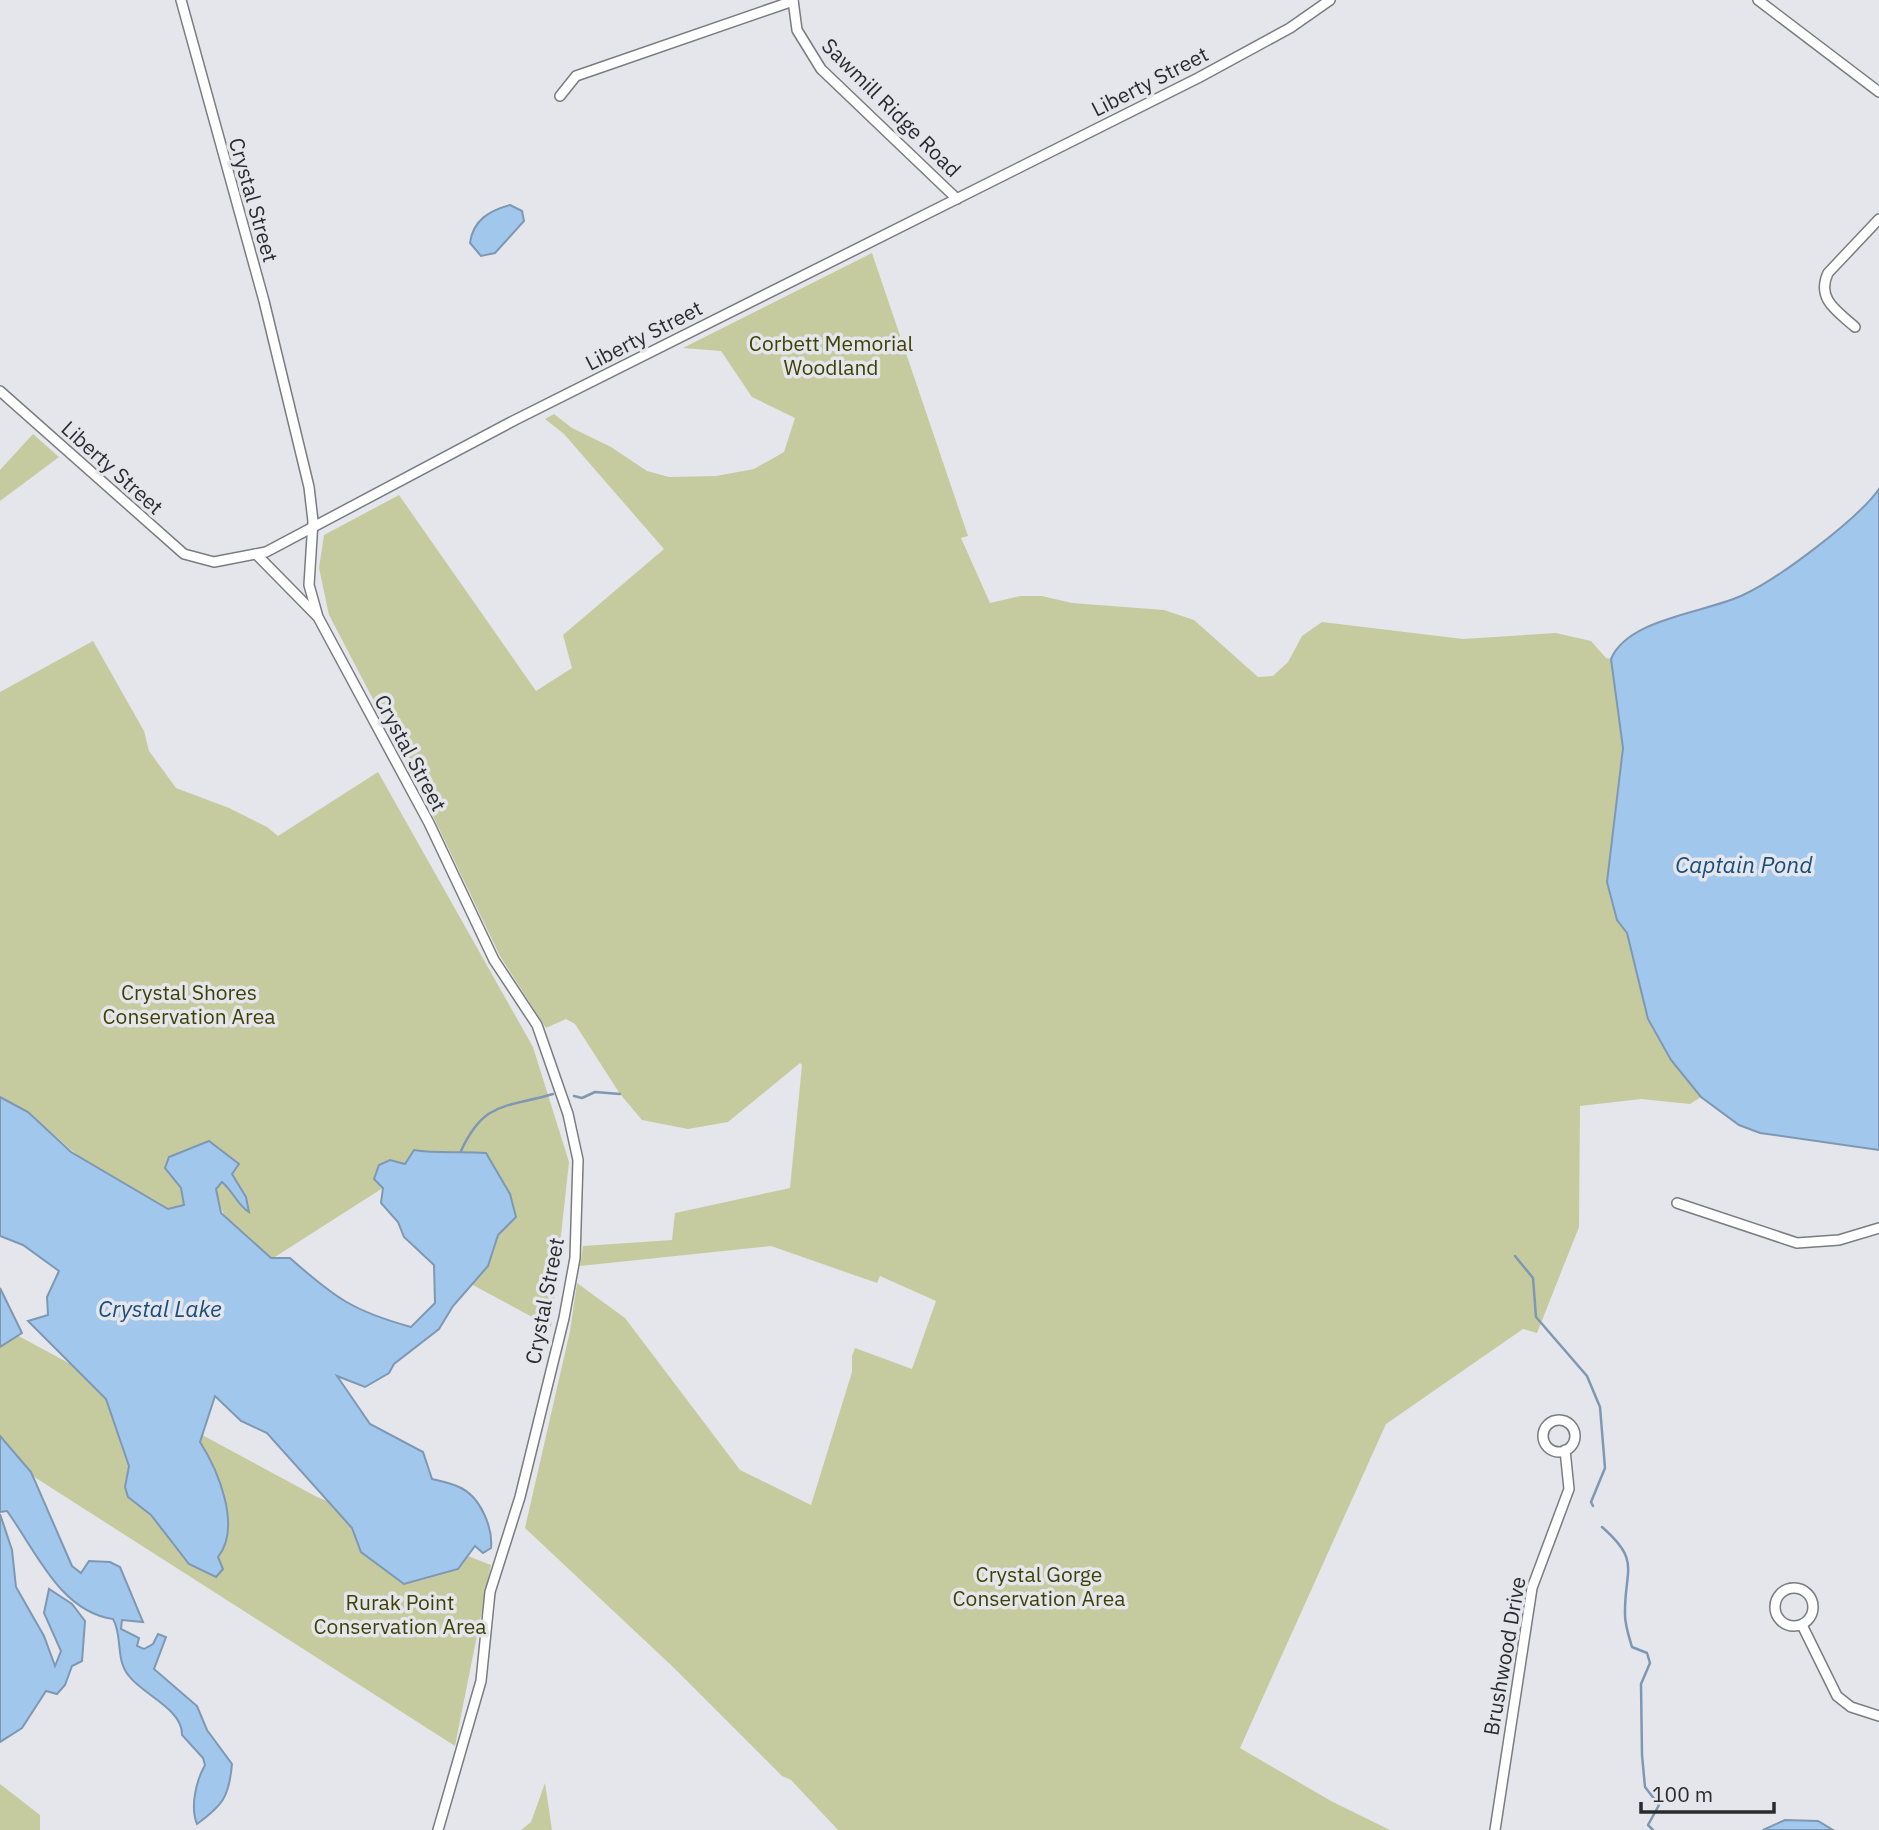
<svg xmlns="http://www.w3.org/2000/svg" width="1879" height="1830" viewBox="0 0 1879 1830" font-family="'IBM Plex Sans',sans-serif">
	<style>
		.green { fill: #c6cb9f }
		.water { fill: #a2c7ed; stroke: #7e98b3; stroke-width: 2 }
		.lines { fill: none; stroke-linecap: round; stroke-linejoin: round }
		.stream { stroke: #7e98b3; stroke-width: 2.5 }
		.minor-casing { stroke: #7a7c80; stroke-width: 12 }
		.minor { stroke: #fff; stroke-width: 9 }
		.labels { text-anchor: middle; stroke-width: 7; stroke-linejoin: round; paint-order: stroke }
		.street-label { font-size: 21px; fill: #2a2b2c; stroke: #e4e6eb }
		.park-label { font-size: 21px; fill: #3e4104; stroke: #e4e6eb }
		.water-label { font-size: 23px; font-style: italic; fill: #174e7e; stroke: #e4e6eb }
	</style>
	<rect width="100%" height="100%" fill="#e4e6eb"/>
	<g class="green">
		<polygon points="872,253 968,536 961,538 990,603 1020,596 1042,596 1072,603 1164,610 1194,620 1258,677 1273,676 1288,662 1302,636 1322,622 1463,639 1556,633 1591,641 1606,658 1611,659 1623,748 1607,882 1617,920 1627,933 1648,1019 1671,1060 1701,1097 1690,1104 1641,1099 1580,1106 1579,1227 1537,1333 1523,1329 1386,1424 1240,1748 1331,1801 1390,1830 838,1830 791,1780 782,1776 673,1667 525,1528 570,1331 577,1283 625,1318 740,1470 811,1505 852,1372 852,1356 855,1348 912,1369 936,1301 880,1276 877,1283 771,1246 580,1266 583,1246 672,1240 675,1213 790,1188 802,1065 800,1063 728,1122 688,1129 642,1120 620,1094 575,1024 566,1019 546,1028 500,956 420,789 329,615 319,568 324,535 399,495 536,691 572,668 563,635 664,549 564,434 545,419 554,414 572,428 611,447 647,471 669,477 716,476 754,469 784,452 795,418 752,397 721,351 683,348"/>
		<polygon points="33,434 59,457 0,501 0,470"/>
		<polygon points="93,641 144,731 149,751 176,788 229,808 267,827 278,836 378,772 533,1047 569,1162 551,1327 458,1277 386,1186 267,1262 232,1230 213,1193 184,1205 174,1215 78,1156 28,1112 0,1096 0,692"/>
		<polygon points="0,1326 317,1497 491,1565 455,1746 14,1464 0,1444"/>
		<polygon points="545,1783 552,1830 521,1830 531,1822"/>
		<polygon points="0,1784 40,1815 40,1830 0,1830"/>
	</g>
	<g class="water">
		<path d="M510 205 522 211 524 221 495 253 481 256 470 243C473 220 489 211 510 205Z"/>
		<path d="M1879 489V1150L1760 1133 1739 1125 1701 1097 1671 1060 1648 1019 1627 933 1617 920 1607 882 1623 748 1611 659C1628 618 1706 613 1743 595 1778 579 1857 520 1879 489Z"/>
		<path d="M0 1097 28 1112 71 1152 168 1209 184 1205 181 1188 165 1168 169 1157 209 1141 239 1164 232 1174 246 1197 249 1212C238 1206 233 1191 222 1182L216 1189 221 1213 271 1258H290C335 1298 353 1311 411 1327L435 1303 434 1265 404 1237 398 1222 381 1203 383 1188 374 1179 379 1165 390 1160 405 1164 414 1150C437 1154 461 1151 486 1153L510 1194 516 1217 498 1235 488 1266 453 1306 439 1329 394 1364 389 1373 365 1387 337 1376 370 1424 423 1452 432 1479C440 1481 451 1483 459 1487 480 1496 493 1527 491 1548L483 1553 475 1546 458 1569 404 1584 361 1552 352 1528 267 1433 241 1421 215 1396 200 1442C218 1470 242 1527 218 1557L223 1569 216 1577 189 1564 151 1515 128 1497 125 1487 129 1466 106 1399 28 1321 48 1315 47 1297 59 1271 23 1245 0 1236Z"/>
		<polygon points="0,1288 22,1333 0,1347"/>
		<path d="M0 1436 31 1472 72 1566 81 1573 89 1561 110 1562 120 1567 143 1622 122 1620 121 1629 139 1638 137 1646 144 1649 153 1644 158 1634 166 1637 154 1669 197 1706 207 1730 232 1764C229 1797 223 1805 197 1824 190 1807 196 1781 205 1765L203 1758 182 1735C183 1709 142 1694 129 1676 115 1660 123 1636 113 1619 60 1612 35 1549 7 1511L0 1512Z"/>
		<polygon points="0,1514 12,1550 16,1587 44,1636 55,1666 61,1651 44,1613 49,1589 72,1604 85,1621 82,1661 72,1666 65,1685 57,1694 46,1691 22,1728 0,1742"/>
		<polygon points="1785,1820 1818,1821 1833,1830 1763,1830"/>
	</g>
	<g class="lines">
		<g class="stream">
			<polyline points="574,1096 582,1098 595,1092 620,1094"/>
			<path d="M461 1151C484 1101 505 1108 553 1094"/>
			<polyline points="1515,1256 1533,1278 1536,1317 1587,1376 1600,1407 1605,1468 1591,1502 1593,1506"/>
			<path d="M1602 1527C1642 1562 1624 1569 1625 1615 1625 1625 1629 1637 1632 1647L1647 1653 1650 1663 1641 1684 1642 1755 1645 1787 1659 1805 1648 1825 1653 1830"/>
		</g>
		<defs>
			<g id="minor">
				<polyline points="181,0 264,301 309,487 313,521 309,585 318,617 429,823 494,960 537,1025 568,1114 578,1160 575,1258 564,1318 520,1497 490,1592 481,1681 438,1830"/>
				<polyline points="793,0 797,30 821,69 957,199"/>
				<polyline points="1758,0 1879,92"/>
				<polyline points="560,96 576,76 793,1"/>
				<path d="M1855 327C1837 311 1816 299 1828 273L1879 219"/>
				<polyline points="0,391 184,554 214,562 266,552 515,420 1198,78 1290,28 1330,0"/>
				<polyline points="256,554 317,616"/>
				<polyline points="1677,1203 1797,1243 1839,1240 1879,1228"/>
				<circle cx="1559" cy="1436" r="16"/>
				<circle cx="1794" cy="1607" r="19"/>
				<polyline points="1802,1625 1837,1696 1851,1707 1879,1716"/>
				<polyline points="1495,1830 1532,1588 1569,1489 1565,1450"/>
			</g>
		</defs>
		<use href="#minor" class="minor-casing"/>
		<use href="#minor" class="minor"/>
	</g>
	<g class="labels">
		<g class="street-label">
			<text transform="translate(1150 82) rotate(-27)" y="7">Liberty Street</text>
			<text transform="translate(891 108) rotate(45)" y="7">Sawmill Ridge Road</text>
			<text transform="translate(253 200) rotate(74)" y="7">Crystal Street</text>
			<text transform="translate(644 336) rotate(-27)" y="7">Liberty Street</text>
			<text transform="translate(112 468) rotate(42)" y="7">Liberty Street</text>
			<text transform="translate(410 753) rotate(62)" y="7">Crystal Street</text>
			<text transform="translate(545 1301) rotate(-79)" y="7">Crystal Street</text>
			<text transform="translate(1505 1656) rotate(-80)" y="7">Brushwood Drive</text>
		</g>
		<g class="park-label">
			<text x="831" y="351">Corbett Memorial<tspan x="831" dy="24">Woodland</tspan></text>
			<text x="189" y="1000">Crystal Shores<tspan x="189" dy="24">Conservation Area</tspan></text>
			<text x="1039" y="1582">Crystal Gorge<tspan x="1039" dy="24">Conservation Area</tspan></text>
			<text x="400" y="1610">Rurak Point<tspan x="400" dy="24">Conservation Area</tspan></text>
		</g>
		<g class="water-label">
			<text x="1744" y="873">Captain Pond</text>
			<text x="160" y="1317">Crystal Lake</text>
		</g>
	</g>
	<path d="M1641 1802v10h133v-10" fill="none" stroke="#2a2b2c" stroke-width="3.5"/>
	<text x="1652" y="1802" font-size="21" fill="#2a2b2c" stroke="#e4e6eb" stroke-width="5" paint-order="stroke">100 m</text>
</svg>
